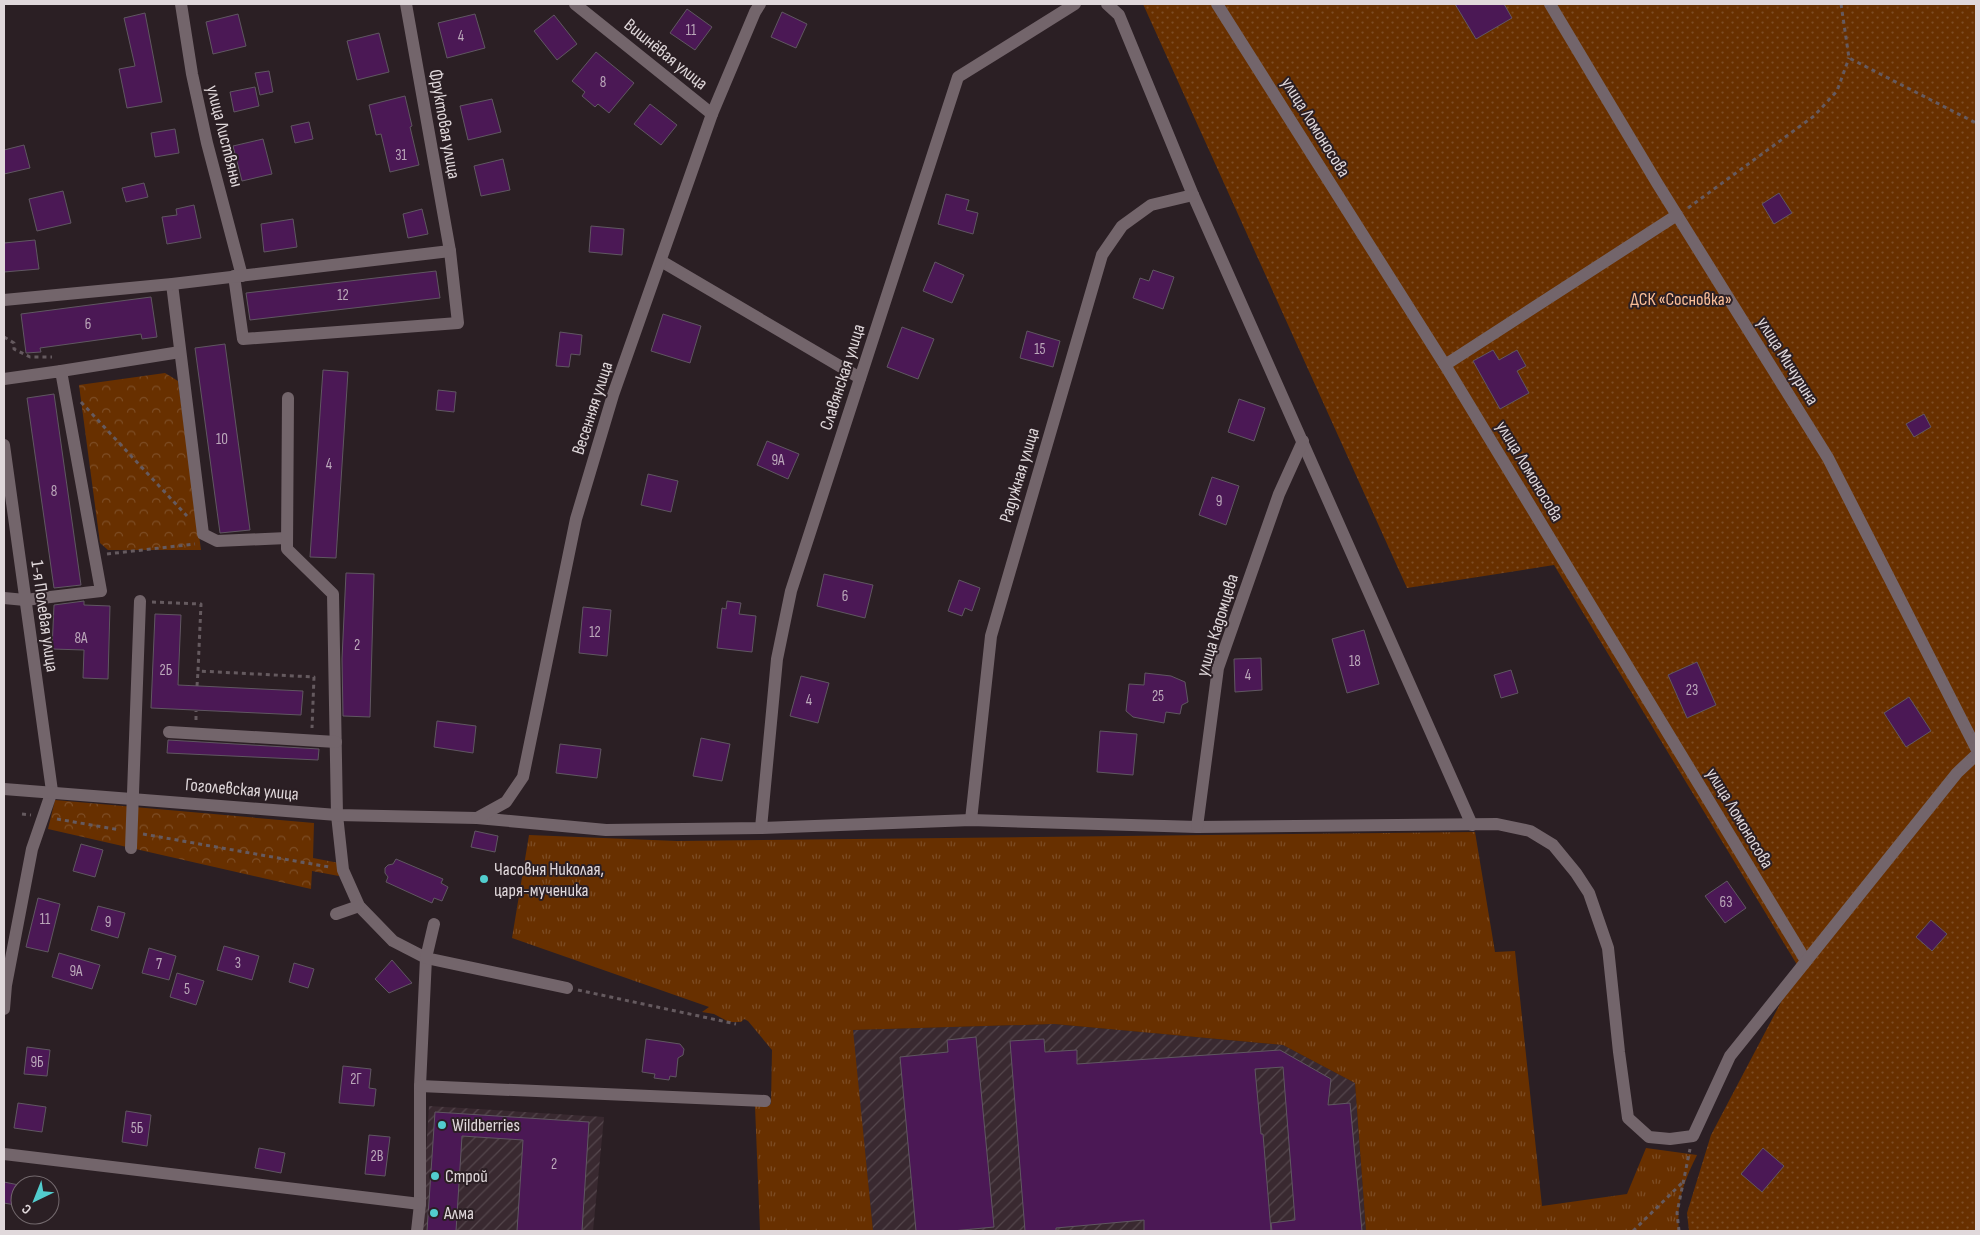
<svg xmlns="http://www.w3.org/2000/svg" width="1980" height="1235" viewBox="0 0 1980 1235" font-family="'Sofia Sans Condensed',sans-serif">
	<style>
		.industrial { fill: url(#industrial-furrows) }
		.grass { fill: url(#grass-tufts) }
		.park { fill: url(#park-crowns) }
		.garden { fill: url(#garden-dots) }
		.building { fill: #4b1855; stroke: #605761 }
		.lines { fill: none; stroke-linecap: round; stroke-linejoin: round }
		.path { stroke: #655a5f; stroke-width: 3; stroke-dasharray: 4 4; stroke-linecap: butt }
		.minor { stroke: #73656b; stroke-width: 12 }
		.poi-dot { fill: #52cdce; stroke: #2b1f24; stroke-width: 2 }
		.labels { text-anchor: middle; stroke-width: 4; stroke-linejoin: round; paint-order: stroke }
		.number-label { font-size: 15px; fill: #bba8ba }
		.street-label { font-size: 18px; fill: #e0d8db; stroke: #2b1f24 }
		.park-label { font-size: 18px; fill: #fcbf98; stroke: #2b1f24 }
		.poi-label { font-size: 18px; fill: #e0d8db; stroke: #2b1f24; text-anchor: start }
	</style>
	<defs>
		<pattern id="industrial-furrows" width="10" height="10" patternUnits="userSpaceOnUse" patternTransform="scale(1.25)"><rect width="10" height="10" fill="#392930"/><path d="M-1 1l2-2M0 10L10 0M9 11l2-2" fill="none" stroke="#55474d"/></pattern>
		<pattern id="grass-tufts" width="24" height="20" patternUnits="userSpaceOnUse" patternTransform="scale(1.25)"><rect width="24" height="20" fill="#683000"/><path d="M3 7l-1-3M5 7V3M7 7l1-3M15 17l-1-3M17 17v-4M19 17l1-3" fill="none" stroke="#7d4d25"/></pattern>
		<pattern id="park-crowns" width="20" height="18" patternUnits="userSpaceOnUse" patternTransform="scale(1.25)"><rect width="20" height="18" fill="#683000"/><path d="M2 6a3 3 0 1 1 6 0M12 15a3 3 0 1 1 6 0" fill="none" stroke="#7d4d25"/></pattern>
		<pattern id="garden-dots" width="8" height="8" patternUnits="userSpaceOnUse" patternTransform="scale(1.25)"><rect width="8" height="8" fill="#683000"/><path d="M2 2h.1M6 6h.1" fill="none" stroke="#7d4d25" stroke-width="1.8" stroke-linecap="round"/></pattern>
	</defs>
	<rect width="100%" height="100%" fill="#2b1f24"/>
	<g class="industrial">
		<polygon points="1054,1024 1283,1045 1355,1083 1366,1231 873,1231 852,1030"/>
		<polygon points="429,1106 604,1117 593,1231 421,1231"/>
	</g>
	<path class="grass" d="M1475 832 1495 952 1515 951 1542 1206 1627 1194 1646 1148 1697 1155C1684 1181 1676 1202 1679 1231H1366L1355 1083 1283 1045 1054 1024 853 1030 873 1231H760L755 1106 771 1104 772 1050 748 1021 744 1019 741 1022H729L714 1014 702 1012 709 1007 512 938 529 835 677 841Z"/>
	<g class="park">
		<polygon points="165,373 178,381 201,550 108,550 100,543 79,385"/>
		<polygon points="55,800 314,823 313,858 339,863 339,876 312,871 311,889 48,829"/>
	</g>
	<polygon class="garden" points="1143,4 1976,4 1976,1231 1689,1231 1687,1213 1711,1135 1799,968 1554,565 1407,588"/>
	<g class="building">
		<polygon points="1455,4 1504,4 1512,18 1476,39"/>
		<polygon points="687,9 712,27 695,50 670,33"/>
		<polygon points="782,12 807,24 796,48 771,37"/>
		<polygon points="145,13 162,102 127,108 119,69 135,66 124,18"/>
		<polygon points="238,14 246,46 213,54 206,22"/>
		<polygon points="475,14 485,48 447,58 438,23"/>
		<polygon points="554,15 577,44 557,60 534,31"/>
		<polygon points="379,33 389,72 357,80 347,41"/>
		<polygon points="596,52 634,83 609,113 598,104 595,107 582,96 585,92 572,81"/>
		<polygon points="269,71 273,92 260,95 255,73"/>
		<polygon points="255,87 259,106 234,112 230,92"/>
		<polygon points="405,96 412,126 410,127 419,165 390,172 381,134 376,135 369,105"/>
		<polygon points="492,99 501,132 468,140 460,106"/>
		<polygon points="650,104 677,125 661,145 634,124"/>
		<polygon points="309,122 313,139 295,143 291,126"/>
		<polygon points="175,129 179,153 155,157 151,133"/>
		<polygon points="263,139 272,174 242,181 233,146"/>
		<polygon points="24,145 30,168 4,174 4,150"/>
		<polygon points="503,159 510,190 481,196 474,166"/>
		<polygon points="144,183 148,197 126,202 122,188"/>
		<polygon points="63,191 71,223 37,231 29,199"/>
		<polygon points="1779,193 1792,213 1774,224 1762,204"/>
		<polygon points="946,194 969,200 966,210 978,213 973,234 938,224"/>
		<polygon points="194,205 201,238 167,244 162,217 177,215 176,209"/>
		<polygon points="422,209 428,234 408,238 403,214"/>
		<polygon points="293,219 297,247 264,252 261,224"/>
		<polygon points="591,226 624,229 622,255 589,252"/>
		<polygon points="35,240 39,269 4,272 4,243"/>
		<polygon points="935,262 964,275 952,303 923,291"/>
		<polygon points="1153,270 1174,277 1163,309 1133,298 1140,278 1149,281"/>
		<polygon points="436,271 440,298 250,320 246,293"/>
		<polygon points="151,297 157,337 142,339 141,334 40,348 41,352 26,353 21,314"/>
		<polygon points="663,314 701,326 690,363 651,351"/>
		<polygon points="902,327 934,339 918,379 887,367"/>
		<polygon points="1027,331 1060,341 1053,367 1020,358"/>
		<polygon points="560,332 582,335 580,355 571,354 569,367 556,366"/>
		<polygon points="225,344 250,530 220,533 195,348"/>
		<polygon points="1493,350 1499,360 1517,350 1526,366 1517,371 1529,393 1500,409 1473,361"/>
		<polygon points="323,370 348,372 336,558 310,557"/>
		<polygon points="438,390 456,392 454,412 436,410"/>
		<polygon points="54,394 81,585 54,588 27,398"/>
		<polygon points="1239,399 1265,408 1254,441 1228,432"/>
		<polygon points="1924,414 1931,427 1914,437 1906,424"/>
		<polygon points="767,441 799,454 788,479 757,465"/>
		<polygon points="648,474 678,481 671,512 641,505"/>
		<polygon points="1212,477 1239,486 1226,525 1199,515"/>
		<polygon points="346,573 374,574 370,717 343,716 342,659"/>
		<polygon points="824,574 873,585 865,618 817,606"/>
		<polygon points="959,580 980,588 972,611 965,608 962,616 948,611"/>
		<polygon points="84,601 84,605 110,606 108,679 83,678 84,650 52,649 54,605"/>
		<polygon points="727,601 741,603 739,614 756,616 752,652 717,648 722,608 726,609"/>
		<polygon points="583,607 611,610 607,656 579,653"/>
		<polygon points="155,614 181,615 178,685 303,691 301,715 151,708"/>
		<polygon points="1364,630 1379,684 1347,693 1332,639"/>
		<polygon points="1261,658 1262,690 1235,692 1234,659"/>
		<polygon points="1697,662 1716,705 1687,718 1668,675"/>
		<polygon points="1511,670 1518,693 1501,698 1494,675"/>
		<polygon points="1145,673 1171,676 1185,682 1188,702 1182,705 1180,714 1166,712 1164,723 1133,717 1126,711 1129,684 1144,685"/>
		<polygon points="801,676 829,683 818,723 790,716"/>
		<polygon points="1909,697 1931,731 1906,747 1884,713"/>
		<polygon points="437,721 476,726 473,753 434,747"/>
		<polygon points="1100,731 1137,734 1133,775 1097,772"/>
		<polygon points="701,738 730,744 722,781 693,776"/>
		<polygon points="168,740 319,749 318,760 167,753"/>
		<polygon points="560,744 601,749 597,778 556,773"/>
		<polygon points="475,831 498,836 495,852 471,847"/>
		<polygon points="81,844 103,850 95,877 73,871"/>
		<polygon points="396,859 443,879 441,883 448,887 442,901 434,898 432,903 386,882 388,877 385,873 385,868 388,865 393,864"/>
		<polygon points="1727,881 1746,908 1725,923 1705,896"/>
		<polygon points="38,898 60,904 48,952 26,947"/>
		<polygon points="98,906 125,913 118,938 91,930"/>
		<polygon points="1931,920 1947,934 1932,951 1916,937"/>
		<polygon points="224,946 259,956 252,980 217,970"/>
		<polygon points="149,948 176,956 169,980 142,973"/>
		<polygon points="59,953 100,965 92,989 52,977"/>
		<polygon points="392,960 412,983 389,993 375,979"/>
		<polygon points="294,963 314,969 308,988 289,982"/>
		<polygon points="177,973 204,981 196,1005 170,997"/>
		<polygon points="976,1037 994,1227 952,1231 916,1231 900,1057 948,1052 947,1040"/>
		<polygon points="646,1039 680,1044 684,1049 683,1055 678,1058 676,1077 670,1076 669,1080 654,1078 655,1074 642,1072"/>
		<polygon points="1044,1039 1045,1052 1077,1050 1077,1064 1280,1050 1331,1079 1328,1105 1350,1103 1362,1231 1272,1231 1271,1223 1295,1220 1283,1067 1255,1069 1261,1134 1263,1134 1271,1231 1144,1231 1144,1220 1056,1228 1056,1231 1025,1231 1010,1041"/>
		<polygon points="27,1047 50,1050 47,1076 24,1074"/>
		<polygon points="343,1066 371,1069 369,1088 376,1089 374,1106 339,1103"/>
		<polygon points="18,1103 46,1107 42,1132 14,1128"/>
		<polygon points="126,1111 151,1115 147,1146 122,1142"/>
		<polygon points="435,1112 589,1122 582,1231 517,1231 523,1140 462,1136 456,1231 427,1231"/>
		<polygon points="369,1135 390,1137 385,1176 365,1174"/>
		<polygon points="259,1148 285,1153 281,1173 255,1168"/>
		<polygon points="1763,1148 1784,1166 1762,1192 1741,1174"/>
		<polygon points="4,1182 19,1185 15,1205 4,1203"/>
	</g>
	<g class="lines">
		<g class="path">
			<polyline points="1841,4 1849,58 1976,123"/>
			<polyline points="1688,208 1814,116 1837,91 1849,58"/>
			<polyline points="4,337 14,343 14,349 30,357 52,357"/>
			<polyline points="81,402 187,516"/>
			<polyline points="107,554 195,544"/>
			<polyline points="152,602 201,604 198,671 314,677 312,728"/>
			<polyline points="197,686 198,671"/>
			<polyline points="196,720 196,711"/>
			<polyline points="22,814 31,815"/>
			<polyline points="57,819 120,830"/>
			<polyline points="143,834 329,867"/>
			<polyline points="578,990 736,1024"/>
			<polyline points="1633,1231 1684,1181"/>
			<polyline points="1679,1231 1677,1213 1690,1149"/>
		</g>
		<g class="minor">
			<polyline points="181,4 192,74 207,143 242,276"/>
			<polyline points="575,4 712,114"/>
			<polyline points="1107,4 1119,15 1193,195 1472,825"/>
			<polyline points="1217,4 1445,365 1806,961"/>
			<polyline points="1550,4 1657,183 1828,458 1976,748"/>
			<polyline points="661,261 860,378"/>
			<polyline points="234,276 243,339 458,323 450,251 406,4"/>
			<polyline points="172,284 203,534 217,541 287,538"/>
			<polyline points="4,300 172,284 450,251"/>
			<polyline points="1445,365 1677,215"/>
			<polyline points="61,371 180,352"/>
			<polyline points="4,379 61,371 101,591 25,600 4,598"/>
			<polyline points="288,398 287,549 333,594 337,815 343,870 359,906 393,941 426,958 420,1086 420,1204 417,1231"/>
			<polyline points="4,445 52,791 32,849 6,985 4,1009"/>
			<polyline points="169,732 336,742"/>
			<polyline points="4,789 337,815 477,818 606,830 761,828 971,820 1197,827 1497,824 1530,831 1553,845 1576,873 1589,893 1608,948 1619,1052 1628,1118 1649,1137 1670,1139 1693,1136 1730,1056 1957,773 1976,755"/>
			<polyline points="477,818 506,802 523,777 576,519 613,395 712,114 755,12 760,4"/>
			<polyline points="971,820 991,636 1102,255 1122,226 1151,205 1193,195"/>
			<polyline points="1197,827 1218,668 1279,494 1303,441"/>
			<polyline points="761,828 777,659 791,591 958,77 1075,4"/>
			<polyline points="131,848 140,601"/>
			<polyline points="336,914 359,906"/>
			<polyline points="434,924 426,958 567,988"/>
			<polyline points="420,1086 765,1101"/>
			<polyline points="4,1154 420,1204"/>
		</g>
	</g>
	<g class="poi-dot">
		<circle cx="484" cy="879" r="5"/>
		<circle cx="442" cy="1125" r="5"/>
		<circle cx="435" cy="1176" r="5"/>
		<circle cx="434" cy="1213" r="5"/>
	</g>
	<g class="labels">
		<g class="number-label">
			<text x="691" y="35">11</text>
			<text x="461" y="41">4</text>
			<text x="603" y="87">8</text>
			<text x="401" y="160">31</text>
			<text x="343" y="300">12</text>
			<text x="88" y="329">6</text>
			<text x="1040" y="354">15</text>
			<text x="222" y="444">10</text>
			<text x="778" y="465">9А</text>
			<text x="329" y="469">4</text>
			<text x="54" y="496">8</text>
			<text x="1219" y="506">9</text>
			<text x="845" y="601">6</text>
			<text x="595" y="637">12</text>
			<text x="81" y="643">8А</text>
			<text x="357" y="650">2</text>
			<text x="1355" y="666">18</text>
			<text x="166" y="675">2Б</text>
			<text x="1248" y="680">4</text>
			<text x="1692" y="695">23</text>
			<text x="1158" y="701">25</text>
			<text x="809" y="705">4</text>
			<text x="1726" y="907">63</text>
			<text x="45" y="924">11</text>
			<text x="108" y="927">9</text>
			<text x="238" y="968">3</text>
			<text x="159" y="969">7</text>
			<text x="76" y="976">9А</text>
			<text x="187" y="994">5</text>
			<text x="37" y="1067">9Б</text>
			<text x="356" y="1084">2Г</text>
			<text x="137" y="1133">5Б</text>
			<text x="377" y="1161">2В</text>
			<text x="554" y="1169">2</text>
		</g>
		<g class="street-label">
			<text transform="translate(666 54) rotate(39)" y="6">Вишнёвая улица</text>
			<text transform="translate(445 124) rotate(80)" y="6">Фруктовая улица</text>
			<text transform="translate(1316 127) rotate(58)" y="6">улица Ломоносова</text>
			<text transform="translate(225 136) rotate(76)" y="6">улица Листвяны</text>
			<text transform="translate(1788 361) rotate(58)" y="6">улица Мичурина</text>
			<text transform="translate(842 377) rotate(-72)" y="6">Славянская улица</text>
			<text transform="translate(592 408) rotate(-72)" y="6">Весенняя улица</text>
			<text transform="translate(1530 471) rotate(59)" y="6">улица Ломоносова</text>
			<text transform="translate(1019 475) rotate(-73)" y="6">Радужная улица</text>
			<text transform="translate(45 616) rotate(82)" y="6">1-я Полевая улица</text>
			<text transform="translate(1217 625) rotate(-73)" y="6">улица Кадомцева</text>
			<text transform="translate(242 789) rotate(5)" y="6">Гоголевская улица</text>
			<text transform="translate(1740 818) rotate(59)" y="6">улица Ломоносова</text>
		</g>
		<g class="park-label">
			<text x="1681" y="305">ДСК «Сосновка»</text>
		</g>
		<g class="poi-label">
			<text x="494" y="875">Часовня Николая,<tspan x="494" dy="21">царя-мученика</tspan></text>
			<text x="452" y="1131">Wildberries</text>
			<text x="445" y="1182">Строй</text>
			<text x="444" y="1219">Алма</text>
		</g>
	</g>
	<rect width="1980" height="1235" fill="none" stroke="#e0d8db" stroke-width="10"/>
	<g transform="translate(35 1200) rotate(223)"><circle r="24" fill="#2b1f24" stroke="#73696d"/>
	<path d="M0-4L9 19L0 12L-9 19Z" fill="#52cdce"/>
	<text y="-8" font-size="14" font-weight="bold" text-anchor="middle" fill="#e0d8db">С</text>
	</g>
</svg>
